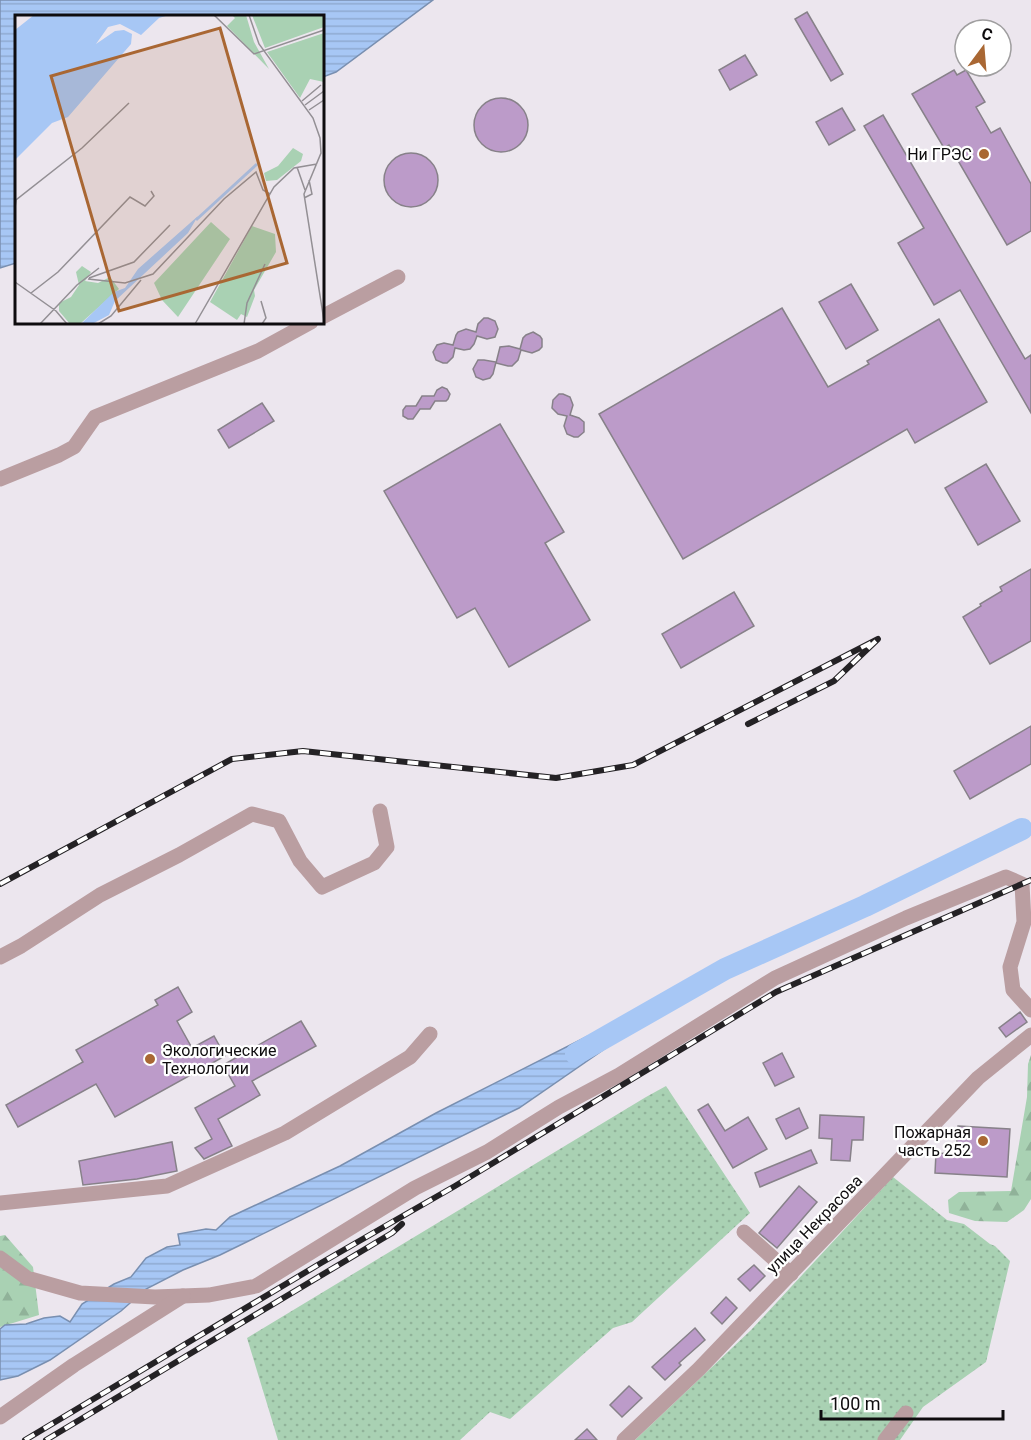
<svg xmlns="http://www.w3.org/2000/svg" width="1031" height="1440" viewBox="0 0 1031 1440" font-family="Roboto,sans-serif">
	<style>
		.forest { fill: url(#forest-firs) }
		.garden { fill: url(#garden-dots) }
		.water { fill: url(#water-rules); stroke: #798fb0; stroke-width: 1.5 }
		.lines { fill: none; stroke-linecap: round; stroke-linejoin: round }
		.river { stroke: #a7c7f5; stroke-width: 22 }
		.building { fill: #bc9bc9; stroke: #878189; stroke-width: 1.5 }
		.minor { stroke: #ba9ea1; stroke-width: 15 }
		.rail-casing { stroke: #242225; stroke-width: 6 }
		.rail { stroke: #fff; stroke-width: 4; stroke-dasharray: 11; stroke-linecap: butt }
		.poi-dot { fill: #a96733; stroke: #fff; stroke-width: 2 }
		.labels { text-anchor: middle; stroke-width: 4.5; stroke-linejoin: round; paint-order: stroke }
		.poi-label { font-size: 16px; fill: #0e0c0e; stroke: #fff; text-anchor: end }
		.street-label { font-size: 16px; fill: #0e0c0e; stroke: #fff }
		.inset-river { fill: none; stroke: #a7c7f5; stroke-width: 3 }
		.inset-road { fill: none; stroke: #938f94; stroke-width: 1.5 }
		.view { fill: #a96733; fill-opacity: 0.15; stroke: #a96733; stroke-width: 3 }
		.inset-edge { fill: none; stroke: #0e0c0e; stroke-width: 3 }
	</style>
	<defs>
		<pattern id="forest-firs" width="22" height="20" patternUnits="userSpaceOnUse" patternTransform="scale(1.5)"><rect width="22" height="20" fill="#a9d1b3"/><path d="M5 1l3.5 6h-7zM16 11l3.5 6h-7z" fill="#90b299"/></pattern>
		<pattern id="garden-dots" width="8" height="8" patternUnits="userSpaceOnUse" patternTransform="scale(1.5)"><rect width="8" height="8" fill="#a9d1b3"/><path d="M2 2h.1M6 6h.1" fill="none" stroke="#90b299" stroke-width="1.8" stroke-linecap="round"/></pattern>
		<pattern id="water-rules" width="6" height="5" patternUnits="userSpaceOnUse" patternTransform="scale(1.5)"><rect width="6" height="5" fill="#a7c7f5"/><path d="M0 2.5h6" fill="none" stroke="#8faad1"/></pattern>
	</defs>
	<rect width="100%" height="100%" fill="#ece6ee"/>
	<g class="forest">
		<polygon points="1031,1055 1031,1199 1024,1210 1007,1222 975,1221 949,1213 948,1200 959,1192 1011,1191 1027,1097 1028,1064"/>
		<polygon points="5,1235 33,1267 39,1315 0,1327 0,1236"/>
	</g>
	<g class="garden">
		<polygon points="666,1086 750,1213 632,1322 613,1328 510,1419 490,1412 460,1440 278,1440 247,1338 646,1097"/>
		<polygon points="893,1177 947,1220 964,1224 990,1244 995,1246 1010,1261 986,1362 923,1407 900,1440 635,1440 751,1330"/>
	</g>
	<g class="water">
		<polygon points="0,0 433,0 336,72 323,77 322,16 16,16 16,263 0,268"/>
		<polygon points="601,1033 606,1048 519,1108 220,1255 183,1270 146,1289 121,1311 50,1360 18,1376 0,1380 0,1329 5,1325 26,1324 44,1318 60,1316 70,1322 82,1304 114,1284 131,1277 146,1258 167,1247 180,1245 178,1234 206,1229 216,1230 230,1217 340,1166 436,1113 588,1036"/>
	</g>
	<g class="lines">
		<polyline class="river" points="576,1054 725,969 865,906 1022,829"/>
	</g>
	<g class="building">
		<polygon points="807,12 843,74 831,81 795,19"/>
		<polygon points="745,55 757,75 730,90 719,70"/>
		<polygon points="954,70 957,75 966,70 985,102 976,107 991,133 1000,128 1031,184 1031,231 1007,245 949,145 944,148 912,94"/>
		<circle cx="501" cy="125" r="27"/>
		<polygon points="842,108 855,130 829,145 816,122"/>
		<polygon points="883,115 1025,359 1031,355 1031,413 960,290 934,305 898,243 924,228 864,126"/>
		<circle cx="411" cy="180" r="27"/>
		<polygon points="851,284 878,330 846,349 819,302"/>
		<polygon points="782,308 828,387 869,364 867,361 939,319 987,402 915,443 907,429 683,559 599,414"/>
		<polygon points="484,318 488,318 495,321 498,329 495,337 487,339 477,336 474,344 470,349 464,350 455,348 453,357 447,363 443,363 436,360 433,352 437,345 444,343 453,345 456,335 458,332 466,329 476,332 478,324"/>
		<polygon points="533,332 540,336 542,339 542,347 539,350 532,353 521,350 518,360 512,366 508,366 496,363 500,347 509,346 520,349 523,338 526,335"/>
		<polygon points="478,360 484,360 496,362 493,374 490,378 483,380 476,377 473,369"/>
		<polygon points="442,387 447,389 450,394 448,399 446,401 435,401 430,409 420,409 413,419 408,419 403,416 403,410 406,406 416,406 422,396 434,396 437,390"/>
		<polygon points="559,394 563,394 570,397 573,405 570,415 579,418 584,422 584,432 578,437 574,437 567,434 564,426 567,416 558,414 552,408 553,400"/>
		<polygon points="262,403 274,421 229,448 218,430"/>
		<polygon points="500,424 564,532 545,543 590,620 509,667 475,608 457,618 384,491"/>
		<polygon points="986,464 1020,521 978,545 945,488"/>
		<polygon points="1031,569 1031,641 990,664 963,617 981,606 980,604 1002,591 1000,587"/>
		<polygon points="734,592 754,626 681,668 662,634"/>
		<polygon points="1031,726 1031,764 970,799 954,771"/>
		<polygon points="178,987 192,1012 177,1021 192,1048 214,1036 225,1056 115,1117 96,1084 18,1127 6,1105 83,1062 76,1050 158,1005 155,1000"/>
		<polygon points="1020,1012 1027,1022 1006,1037 999,1028"/>
		<polygon points="301,1021 316,1046 252,1081 260,1095 218,1119 232,1146 204,1159 195,1148 212,1139 195,1108 235,1086 223,1065"/>
		<polygon points="782,1053 794,1077 775,1086 763,1063"/>
		<polygon points="708,1104 725,1131 748,1117 767,1149 733,1168 698,1110"/>
		<polygon points="799,1108 808,1128 786,1139 776,1119"/>
		<polygon points="820,1115 864,1117 863,1140 852,1140 850,1161 831,1160 832,1139 819,1138"/>
		<polygon points="958,1126 1010,1129 1007,1177 935,1173 936,1153 956,1154"/>
		<polygon points="172,1142 177,1171 137,1179 83,1185 79,1161"/>
		<polygon points="811,1150 817,1163 760,1187 755,1173"/>
		<polygon points="799,1186 817,1202 777,1248 759,1233"/>
		<polygon points="754,1265 765,1276 750,1291 738,1279"/>
		<polygon points="726,1297 737,1308 722,1324 711,1313"/>
		<polygon points="695,1328 705,1340 679,1363 681,1365 665,1380 652,1367"/>
		<polygon points="629,1386 642,1398 622,1417 610,1405"/>
		<polygon points="587,1429 597,1440 575,1440"/>
	</g>
	<g class="lines">
		<g class="minor">
			<polyline points="322,317 398,277"/>
			<polyline points="0,479 59,455 74,447 95,417 258,351 311,322"/>
			<polyline points="0,957 21,946 100,895 179,855 252,814 279,821 300,861 322,887 374,863 387,847 380,811"/>
			<polyline points="0,1203 167,1186 285,1133 410,1057 430,1034"/>
			<polyline points="744,1232 791,1274"/>
			<polyline points="0,1258 27,1278 80,1293 155,1297 209,1295 256,1286 415,1188 487,1152 559,1107 619,1075 775,978 906,918 1006,877 1022,884 1024,922 1010,967 1013,990 1031,1010"/>
			<polyline points="0,1417 74,1365 183,1296"/>
			<polyline points="624,1440 699,1369 978,1078 1031,1035"/>
			<polyline points="885,1440 906,1413"/>
		</g>
		<defs>
			<g id="rail">
				<polyline points="0,884 232,759 303,751 556,778 633,765 878,639 834,681 748,724"/>
				<polyline points="25,1440 321,1263 455,1186 776,992 1031,880"/>
				<polyline points="46,1440 392,1233 402,1224"/>
			</g>
		</defs>
		<use href="#rail" class="rail-casing"/>
		<use href="#rail" class="rail"/>
	</g>
	<g class="poi-dot">
		<circle cx="984" cy="154" r="6"/>
		<circle cx="150" cy="1059" r="6"/>
		<circle cx="983" cy="1141" r="6"/>
	</g>
	<g class="labels">
		<g class="poi-label">
			<text x="972" y="160">Ни ГРЭС</text>
			<text x="162" y="1056" text-anchor="start">Экологические<tspan x="162" dy="18">Технологии</tspan></text>
			<text x="971" y="1138">Пожарная<tspan x="971" dy="18">часть 252</tspan></text>
		</g>
		<g class="street-label">
			<text transform="translate(814 1224) rotate(-46)" y="6">улица Некрасова</text>
		</g>
	</g>
	<g transform="translate(15 15)">
		<rect width="309" height="309" fill="#ece6ee"/>
		<path d="M278 133 288 139 286 146 262 165 251 166 249 158 263 151ZM67 251 76 257 70 266 83 268 95 262 104 274 66 308 55 309 44 296V288L56 282 64 270 61 257Z" fill="#a9d1b3"/>
		<path d="M217 0H231L239 27 254 54 212 11 220 3ZM237 0H309V12L250 33ZM309 18V67L295 64 285 83 252 37Z" fill="#a9d1b3"/>
		<path d="M196 207 215 224 163 302 147 285 139 268ZM237 211 260 219 261 237 239 275 240 281 232 302 226 299 222 305 195 287Z" fill="#a9d1b3"/>
		<path d="M19 0H154L144 3 126 20 105 9 93 12 81 29 100 16 109 15 117 19 116 29 53 102 37 108 0 145V15ZM183 201 173 218 100 286 94 300 77 309H66L99 277 110 273 123 254Z" fill="#a7c7f5"/>
		<path class="inset-river" d="M181 205 242 149"/>
		<path class="inset-road" d="M199 0 239 39 309 15M234 0 244 29 298 103 305 123 306 138 289 179 309 306M287 86 306 70M290 90 309 76M294 95 309 85M282 152 290 175M289 183 297 179 294 165M0 193 1 185 67 133 114 88M74 263 119 247 155 210M73 264 110 268 138 259 209 184 241 157 248 175 255 179M0 267 41 296 52 309M16 278 43 257 115 182 130 191 139 181 136 176M246 286 251 303 247 309M25 309 62 270 84 253M83 309 96 301 126 265M180 309 259 172 279 153 302 149M229 309 232 288 250 249"/>
		<path class="view" d="M205 13 272 248 104 296 36 61Z"/>
		<rect width="309" height="309" class="inset-edge"/>
	</g>
	<g transform="translate(983 48) rotate(16)"><circle r="28" fill="#ffffff" stroke="#9f9e9f" stroke-width="1.5"/>
	<path d="M0-4.5L10 22L0 15L-10 22Z" fill="#a96733"/>
	<text y="-9" font-size="16" font-weight="bold" text-anchor="middle" fill="#0e0c0e">С</text>
	</g>
	<path d="M821 1410v9h182v-9" fill="none" stroke="#0e0c0e" stroke-width="3"/>
	<text x="830" y="1410" font-size="18" fill="#0e0c0e" stroke="#ffffff" stroke-width="4.5" paint-order="stroke">100 m</text>
</svg>
